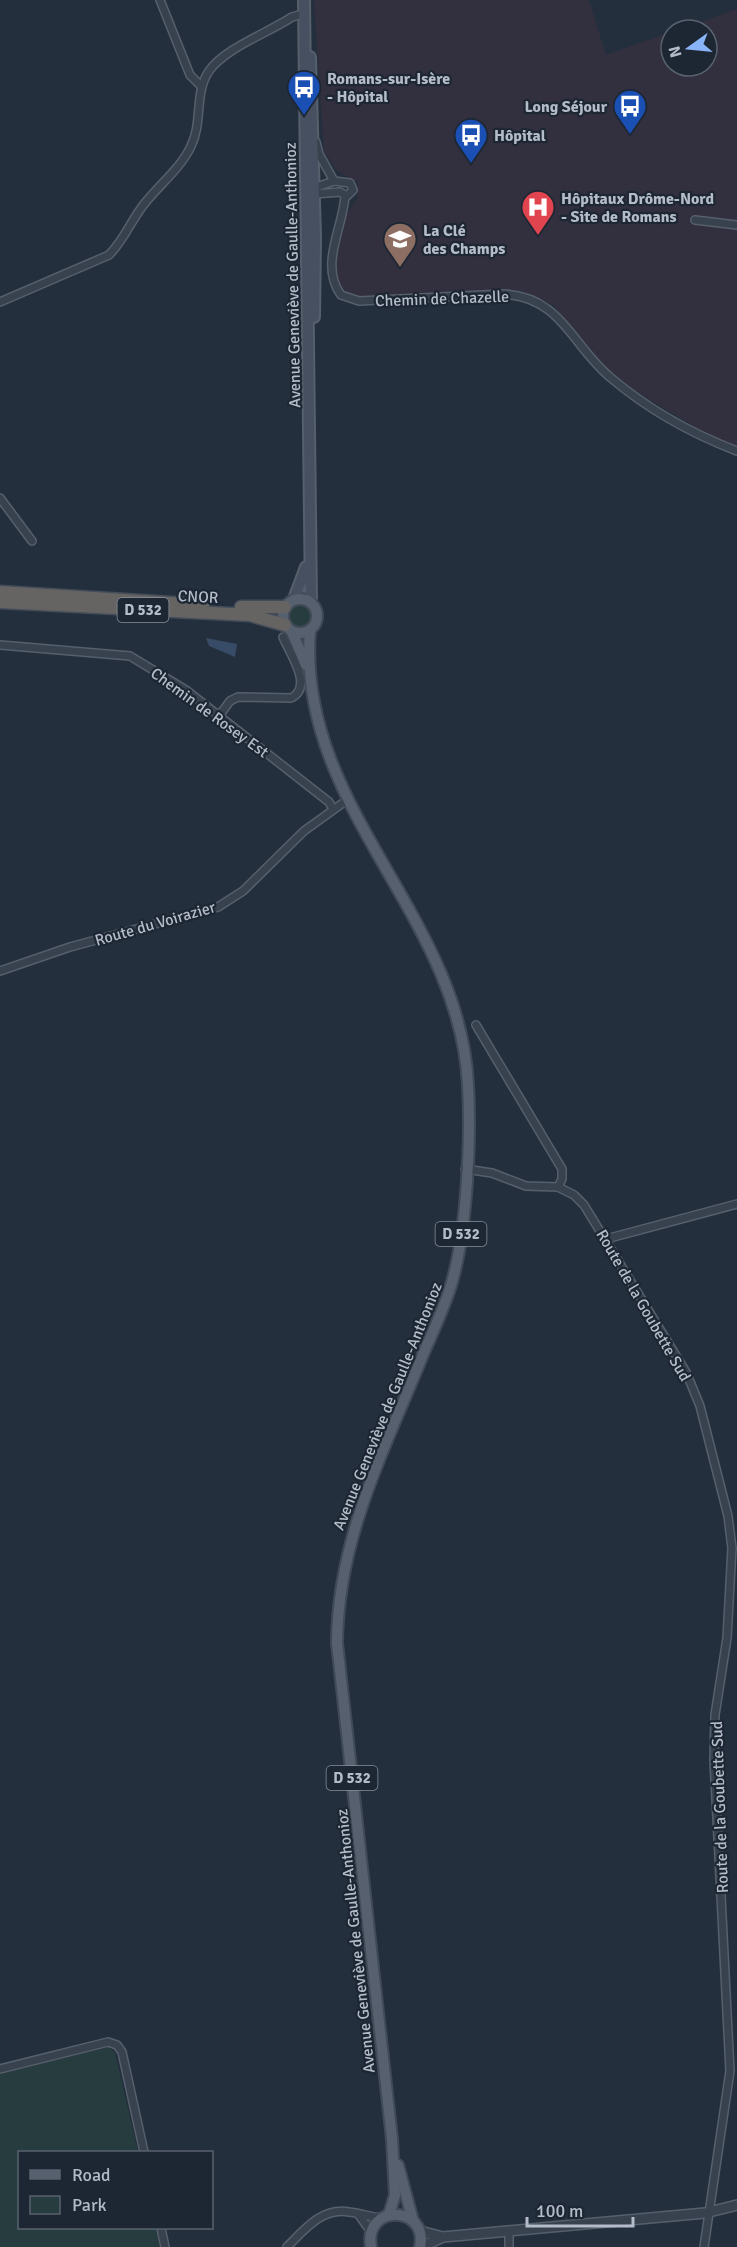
<svg xmlns="http://www.w3.org/2000/svg" width="737" height="2247" viewBox="0 0 737 2247" font-family="Signika,sans-serif">
	<style>
		.medical { fill: #32303f }
		.green { fill: #263c3f }
		.water { fill: #394c67 }
		.lines { fill: none; stroke-linecap: round; stroke-linejoin: round }
		.minor-casing { stroke: #565f6c; stroke-width: 10 }
		.tertiary-casing { stroke: #565f6c; stroke-width: 12 }
		.secondary-casing { stroke: #565f6c; stroke-width: 14 }
		.primary-casing { stroke: #414a57; stroke-width: 14 }
		.trunk-casing { stroke: #434c59; stroke-width: 15 }
		.minor { stroke: #38414e; stroke-width: 7 }
		.tertiary { stroke: #38414e; stroke-width: 9 }
		.secondary { stroke: #465061; stroke-width: 10 }
		.primary { stroke: #56606e; stroke-width: 10 }
		.trunk { stroke: #656462; stroke-width: 12 }
		.labels { text-anchor: middle; stroke-width: 4.5; stroke-linejoin: round; paint-order: stroke }
		.shield { fill: #1d2633; stroke: #878f9c; stroke-width: 1.5 }
		.shield-label { font-size: 15px; font-weight: bold; fill: #b4bcc9 }
		.poi-label { font-size: 16px; font-weight: bold; fill: #b4bcc9; stroke: #1d2633; text-anchor: start }
		.street-label { font-size: 16px; fill: #b4bcc9; stroke: #1d2633 }
	</style>
	<rect width="100%" height="100%" fill="#242f3e"/>
	<polygon class="medical" points="314,0 589,0 606,55 671,32 671,66 707,66 707,30 678,30 737,9 737,447 711,437 624,384 607,369 554,306 522,291 347,297 339,289 334,275 336,251 342,221 357,199 358,182 337,171 324,151"/>
	<g class="green">
		<circle cx="300" cy="616" r="12"/>
		<polygon points="109,2047 115,2053 138,2152 20,2152 20,2228 156,2228 160,2247 0,2247 0,2073"/>
	</g>
	<polygon class="water" points="206,638 237,644 235,657 209,646"/>
	<g class="lines">
		<defs>
			<g id="minor">
				<polyline points="160,0 190,75 201,86"/>
				<polyline points="316,142 319,154 334,181"/>
				<polyline points="311,192 314,194 340,192 347,196 353,190 350,183 334,181 314,188"/>
				<path d="M345 196C343 228 319 265 341 295L359 301 503 294C562 297 571 345 611 378 649 410 690 433 737 451"/>
				<polyline points="695,220 737,225"/>
				<path d="M0 302 109 255C125 239 131 220 145 203 160 184 181 168 191 146 203 122 194 93 209 71 225 48 268 33 292 17L303 14"/>
				<polyline points="0,498 32,541"/>
				<polyline points="0,645 130,656 186,690 329,802 333,809"/>
				<path d="M219 716 230 701 238 697 291 698C314 687 290 654 283 637"/>
				<polyline points="0,971 70,947 218,907 243,891 304,831 347,800"/>
				<polyline points="476,1025 562,1169 562,1179 558,1187"/>
				<polyline points="465,1169 492,1173 526,1186 558,1187 574,1195 584,1205 686,1372 700,1406 728,1516 732,1548 727,1638 715,1715 714,1760 730,2071 704,2247"/>
				<polyline points="606,1239 737,1204"/>
				<polyline points="0,2069 108,2042 117,2045 122,2052 144,2152"/>
				<polyline points="359,2215 371,2232"/>
				<polyline points="161,2228 165,2247"/>
				<path d="M287 2247C304 2230 322 2207 349 2212 360 2213 370 2217 381 2218"/>
				<polyline points="509,2247 509,2232"/>
			</g>
			<g id="tertiary">
				<polyline points="420,2231 443,2237 705,2213 737,2205"/>
				<polyline points="421,2247 443,2237"/>
			</g>
			<g id="secondary">
				<polyline points="304,0 311,602"/>
				<polyline points="310,57 315,238 314,317"/>
				<polyline points="294,599 306,567"/>
			</g>
			<g id="primary">
				<circle cx="300" cy="616" r="17"/>
				<path d="M310 630C296 807 460 914 468 1085 471 1140 467 1229 452 1282 445 1306 434 1329 424 1352 385 1449 338 1536 337 1643L392 2139 395 2195 389 2215"/>
				<polyline points="292,632 306,665"/>
				<polyline points="398,2165 413,2221"/>
				<path d="M371 2247C363 2203 429 2205 420 2247"/>
			</g>
			<g id="trunk">
				<polyline points="0,592 203,605"/>
				<polyline points="0,602 250,615 285,625"/>
				<polyline points="241,607 285,607"/>
			</g>
		</defs>
		<use href="#minor" class="minor-casing"/>
		<use href="#tertiary" class="tertiary-casing"/>
		<use href="#secondary" class="secondary-casing"/>
		<use href="#primary" class="primary-casing"/>
		<use href="#trunk" class="trunk-casing"/>
		<use href="#minor" class="minor"/>
		<use href="#tertiary" class="tertiary"/>
		<use href="#secondary" class="secondary"/>
		<use href="#primary" class="primary"/>
		<use href="#trunk" class="trunk"/>
	</g>
	<defs>
		<symbol id="bus-pin" viewBox="-11 -11 22 30"><path d="M0 17L-7.5 6A9.5 9.5 0 1 1 7.5 6Z" fill="#1a4fb4" stroke="#1d2633"/><path d="M-5-6H5V4H4V6H2V4H-2V6H-4V4H-5ZM-3.5-4V0h7V-4ZM-3.5 1.2v1.5H-2V1.2ZM2 1.2v1.5H3.5V1.2Z" fill="#fff"/></symbol>
		<symbol id="hospital-pin" viewBox="-11 -11 22 30"><path d="M0 17L-7.5 6A9.5 9.5 0 1 1 7.5 6Z" fill="#e0444e" stroke="#1d2633"/><path d="M-5-5h3v3.5h4V-5h3V5h-3V1.5h-4V5h-3Z" fill="#fff"/></symbol>
		<symbol id="school-pin" viewBox="-11 -11 22 30"><path d="M0 17L-7.5 6A9.5 9.5 0 1 1 7.5 6Z" fill="#8d6e63" stroke="#1d2633"/><path d="M0-5L7-2L0 1L-7-2ZM-4 1L0 2.5L4 1V4Q0 6-4 4Z" fill="#fff"/></symbol>
	</defs>
	<g fill-rule="evenodd">
		<use href="#bus-pin" x="285" y="68" width="38" height="52"/>
		<use href="#bus-pin" x="611" y="87" width="38" height="52"/>
		<use href="#bus-pin" x="452" y="116" width="38" height="52"/>
		<use href="#hospital-pin" x="519" y="188" width="38" height="52"/>
		<use href="#school-pin" x="381" y="220" width="38" height="52"/>
	</g>
	<g class="labels">
		<g class="shield">
			<rect x="117.5" y="598" width="51" height="24" rx="4.5"/>
			<rect x="435.5" y="1222" width="51" height="24" rx="4.5"/>
			<rect x="326.5" y="1766" width="51" height="24" rx="4.5"/>
		</g>
		<g class="shield-label">
			<text x="143" y="615">D 532</text>
			<text x="461" y="1239">D 532</text>
			<text x="352" y="1783">D 532</text>
		</g>
		<g class="poi-label">
			<text x="327" y="84">Romans-sur-Isère<tspan x="327" dy="18">- Hôpital</tspan></text>
			<text x="607" y="112" text-anchor="end">Long Séjour</text>
			<text x="494" y="141">Hôpital</text>
			<text x="561" y="204">Hôpitaux Drôme-Nord<tspan x="561" dy="18">- Site de Romans</tspan></text>
			<text x="423" y="236">La Clé<tspan x="423" dy="18">des Champs</tspan></text>
		</g>
		<g class="street-label">
			<text transform="translate(292 275) rotate(-91)" y="6">Avenue Geneviève de Gaulle-Anthonioz</text>
			<text transform="translate(442 298) rotate(-2)" y="6">Chemin de Chazelle</text>
			<text transform="translate(198 596) rotate(3)" y="6">CNOR</text>
			<text transform="translate(210 712) rotate(36)" y="6">Chemin de Rosey Est</text>
			<text transform="translate(155 923) rotate(-16)" y="6">Route du Voirazier</text>
			<text transform="translate(644 1305) rotate(60)" y="6">Route de la Goubette Sud</text>
			<text transform="translate(387 1406) rotate(-68)" y="6">Avenue Geneviève de Gaulle-Anthonioz</text>
			<text transform="translate(719 1807) rotate(-92)" y="6">Route de la Goubette Sud</text>
			<text transform="translate(355 1941) rotate(-96)" y="6">Avenue Geneviève de Gaulle-Anthonioz</text>
		</g>
	</g>
	<rect x="18" y="2151" width="195" height="78" fill="#1d2633" stroke="#59626f" stroke-width="1.5"/>
	<rect x="30" y="2170" width="30" height="9" fill="#56606e" stroke="#59626f" stroke-width="1.5"/>
	<text x="72" y="2181" font-size="18" fill="#b4bcc9">Road</text>
	<rect x="30" y="2196" width="30" height="18" fill="#263c3f" stroke="#59626f" stroke-width="1.5"/>
	<text x="72" y="2211" font-size="18" fill="#b4bcc9">Park</text>
	<g transform="translate(689 48) rotate(255)"><circle r="28" fill="#1d2633" stroke="#59626f" stroke-width="1.5"/>
	<path d="M0-4.5L10 22L0 15L-10 22Z" fill="#8ab4f8"/>
	<text y="-9" font-size="16" font-weight="bold" text-anchor="middle" fill="#b4bcc9">N</text>
	</g>
	<path d="M527 2217v9h106v-9" fill="none" stroke="#b4bcc9" stroke-width="3"/>
	<text x="536" y="2217" font-size="18" fill="#b4bcc9" stroke="#1d2633" stroke-width="4.5" paint-order="stroke">100 m</text>
</svg>
